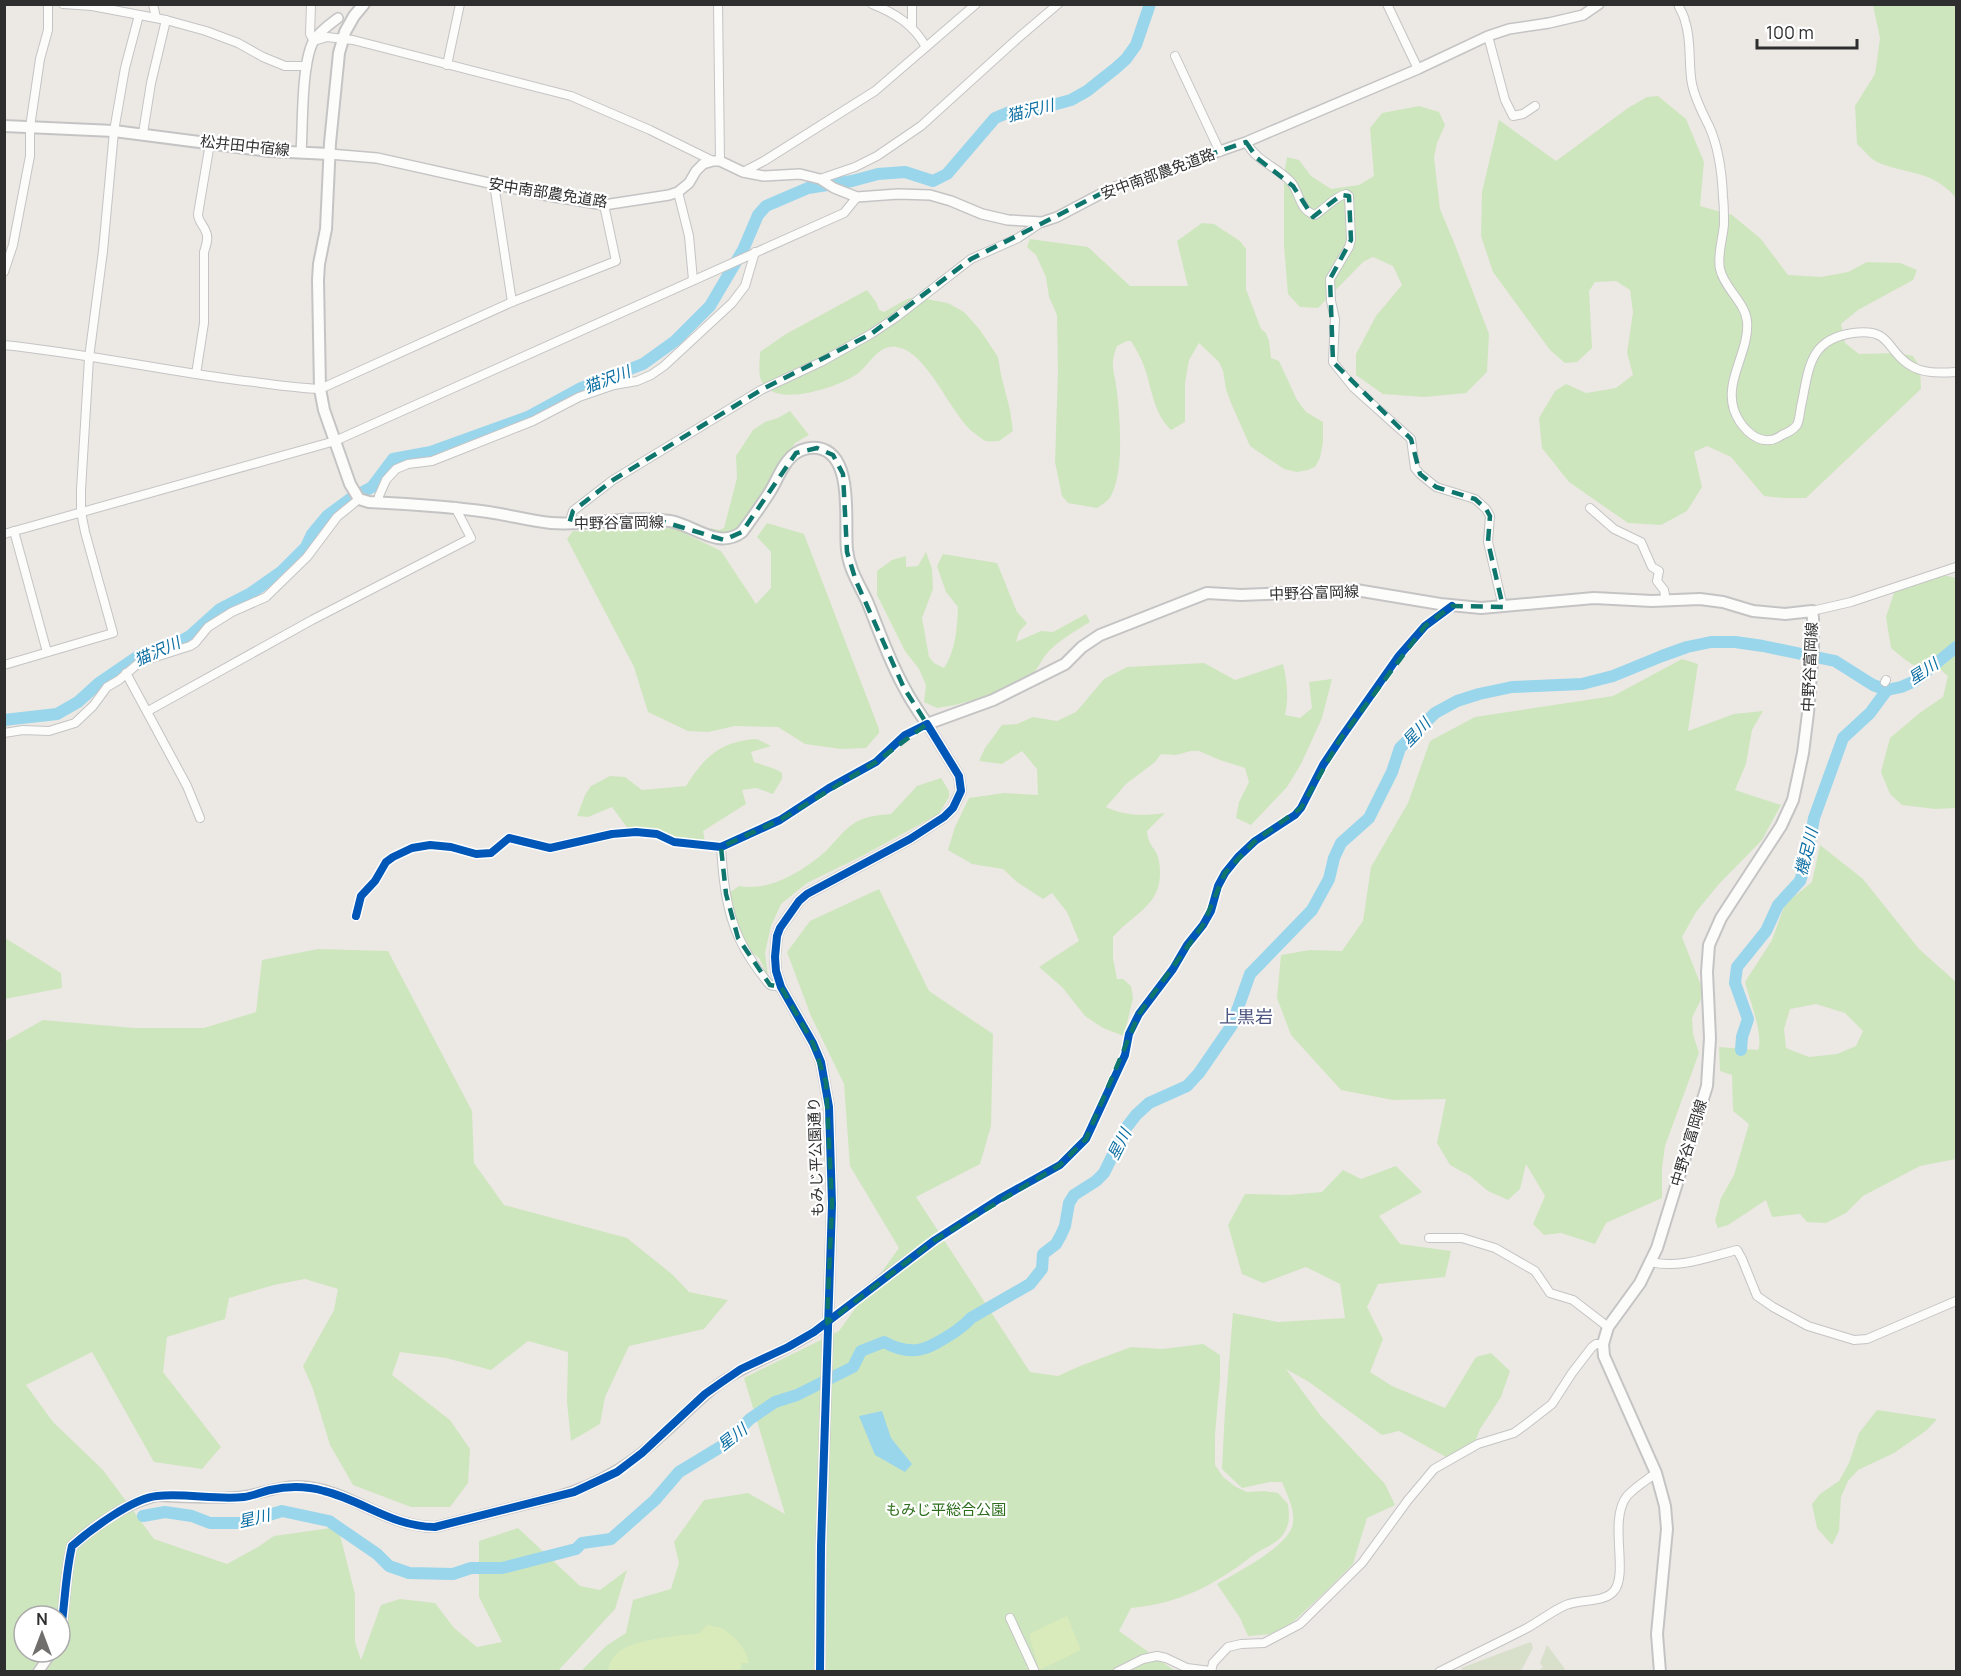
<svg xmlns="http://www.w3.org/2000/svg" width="1961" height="1676" viewBox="0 0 1961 1676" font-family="Manrope,'Noto Sans JP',sans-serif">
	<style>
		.green { fill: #cee6be; fill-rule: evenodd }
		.cemetery { fill: #d8e0cc }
		.pitch { fill: #d9eabb }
		.water { fill: #99d6ec }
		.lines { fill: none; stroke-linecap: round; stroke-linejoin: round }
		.river { stroke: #99d6ec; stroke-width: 12 }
		.minor-casing { stroke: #c5c4c5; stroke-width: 10 }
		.tertiary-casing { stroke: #c5c4c5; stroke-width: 12 }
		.secondary-casing { stroke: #c5c4c5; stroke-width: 14 }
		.minor { stroke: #fcfcfb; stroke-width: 8 }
		.tertiary { stroke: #fcfcfb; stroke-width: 9 }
		.secondary { stroke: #fcfcfb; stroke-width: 10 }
		.cycleway-casing { stroke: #fff; stroke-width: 11 }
		.cycleway { stroke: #0057b8; stroke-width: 8 }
		.marked { fill: none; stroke: #0f766e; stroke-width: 4.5; stroke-dasharray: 12 8; stroke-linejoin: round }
		.labels { text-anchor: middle; stroke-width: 4.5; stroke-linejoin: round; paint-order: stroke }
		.street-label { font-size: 15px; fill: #2e2e2e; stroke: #fff }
		.park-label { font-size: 15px; fill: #2c6e1b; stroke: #fff }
		.water-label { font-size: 16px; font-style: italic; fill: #0d6fa3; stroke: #fff }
		.quarter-label { font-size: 18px; fill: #4d5680; stroke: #fff }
	</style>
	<rect width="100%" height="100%" fill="#ece8e4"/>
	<g class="green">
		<path d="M1873 5 1955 4 1956 7V198C1933 170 1909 175 1879 163 1871 160 1864 150 1857 144L1855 106 1875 74 1880 38Z"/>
		<polygon points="1658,96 1686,119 1704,162 1700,206 1732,215 1761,239 1788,275 1821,277 1848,272 1867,262 1900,263 1917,270 1913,280 1858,310 1841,324 1845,343 1859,354 1899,353 1913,356 1920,367 1921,389 1806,498 1782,498 1764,496 1731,457 1707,446 1694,452 1702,487 1687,511 1661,525 1628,523 1569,482 1542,448 1539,418 1555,391 1566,384 1586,393 1616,388 1633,375 1627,353 1633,312 1630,290 1616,281 1595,282 1589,291 1592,348 1577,362 1565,363 1550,350 1493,272 1481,236 1482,192 1499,120 1556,161 1628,108 1647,97"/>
		<polygon points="1419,106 1439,112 1445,125 1437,143 1434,157 1440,209 1455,245 1489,334 1487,372 1466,393 1424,397 1383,394 1356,375 1356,354 1376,316 1402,285 1393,266 1373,257 1363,262 1318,308 1300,307 1288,294 1284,246 1284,175 1287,157 1299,160 1311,176 1331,189 1359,185 1374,176 1370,128 1382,113"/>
		<path d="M1202 223 1214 224 1240 241 1246 249V289L1261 329 1266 333 1269 341 1271 358 1279 361 1297 400 1306 412 1323 422V442L1320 458 1315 467 1308 470 1297 472 1284 469 1250 446 1231 403 1226 389 1223 371 1219 362 1199 343 1189 360 1185 383V422L1171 430C1155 415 1152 392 1146 372 1143 361 1137 351 1131 341H1127L1117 346C1109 367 1115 371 1117 392 1120 419 1125 476 1109 499 1106 502 1101 505 1097 508L1068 503 1062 496 1055 462 1058 372 1057 315 1049 297 1046 277 1036 255 1027 247 1030 239 1088 247 1130 286H1188L1177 241Z"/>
		<path d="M867 290 876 302 879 310 884 312 907 299 916 297 948 303 964 312 980 330 998 357 1001 375 1010 410 1013 431 999 441C995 441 990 442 986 441 982 440 978 435 974 433 950 414 927 350 896 347 877 345 870 365 857 374 839 387 772 410 761 380 758 373 760 360 760 352L786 334Z"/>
		<polygon points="790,411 809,435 795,443 738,529 723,535 712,532 710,528 719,530 724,528 737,478 736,456 753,430 765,422 778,418"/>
		<polygon points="767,523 804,534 879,729 879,733 866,748 841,749 805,744 778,727 735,726 708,732 688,731 648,712 634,667 567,539 573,531 674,528 721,551 756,604 771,588 771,552 757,537"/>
		<path d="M926 552 932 569 933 589 922 618 929 657 934 663 944 668C956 650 957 628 958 607L946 592 937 566 943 554 997 563 1017 612 1027 623 1019 632 1016 642 1041 631 1053 632 1086 614 1090 622C1075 631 1061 639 1049 651 1041 659 1038 671 1028 678L985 697 955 705 937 708 924 702 926 685 919 669 905 651 877 595V571L892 560 906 556V567L918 566Z"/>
		<path d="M1917 576H1948L1956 578V808L1935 809 1902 805 1890 794 1881 772 1890 738 1921 712 1943 697 1948 676 1941 670C1913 668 1913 666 1891 648L1886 617 1896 587Z"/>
		<polygon points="1682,659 1698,664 1688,731 1734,714 1763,711 1752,730 1746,764 1735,790 1781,805 1762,840 1719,884 1696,912 1682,937 1704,993 1692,1018 1693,1034 1699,1053 1665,1146 1662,1168 1662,1198 1606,1223 1595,1244 1561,1233 1544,1235 1533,1224 1545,1196 1526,1164 1520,1189 1508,1200 1488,1191 1470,1176 1450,1165 1437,1143 1446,1099 1393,1100 1341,1090 1291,1035 1277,998 1281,955 1310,950 1342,951 1363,921 1371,867 1408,803 1430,741 1475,717 1613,696"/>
		<path d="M1204 663 1235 680 1283 664C1287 681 1289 697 1285 715L1300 718 1312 708 1309 682 1332 679 1322 718 1301 764 1287 787 1251 825 1236 818 1239 802 1249 782 1245 768 1220 760 1199 751H1191L1176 755 1161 754 1155 762 1126 784 1106 807C1124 816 1145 816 1165 813L1147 831C1148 847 1157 848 1159 861 1166 905 1136 910 1113 937V958L1117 979H1123L1131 986 1133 998 1124 1036 1103 1028 1085 1016 1062 987 1039 967 1079 941 1067 912 1052 893 1043 899 1017 882 1003 869 972 864 948 850 955 827 969 798 1004 793 1038 795 1037 769 1022 751 1002 764 979 761 985 748 1002 725 1017 724 1033 717 1057 721 1076 712 1104 679 1127 667Z"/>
		<path d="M757 739 771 746 751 752 754 762 775 769 782 773V779L773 794 756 788 742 790 746 804 703 831 705 841 692 842 629 830 612 807 588 817 577 816 585 795 591 786 610 776 625 777 642 790 686 786C704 757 721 741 757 739Z"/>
		<path d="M941 778 949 791V797L939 814 862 856 807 883 781 904 771 926 765 953 768 976 759 958 750 951 740 937 727 894 739 886C770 892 803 871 826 851 836 841 846 826 860 820 869 816 880 815 891 814L917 786Z"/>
		<path d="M1820 845 1863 879 1919 949 1956 982V1159L1920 1166 1863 1196 1846 1213 1826 1223 1807 1222 1800 1214 1772 1217 1766 1200 1728 1225 1718 1228 1715 1221 1721 1198 1734 1175 1749 1124 1733 1111 1732 1075 1720 1071 1719 1047 1758 1050C1764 1036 1749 998 1745 982L1772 940 1785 904 1812 882ZM1816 1004 1845 1013 1863 1031 1856 1046 1837 1054 1809 1057 1786 1048 1784 1029 1790 1009Z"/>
		<path d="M879 889 929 991 993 1034 991 1126 980 1164 916 1197 1030 1372 1058 1376 1080 1366 1131 1347 1162 1349 1203 1344 1220 1355V1379L1215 1434V1465L1223 1477 1236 1487 1247 1492 1264 1491 1278 1493 1288 1504C1289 1512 1290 1520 1287 1527 1281 1544 1265 1546 1252 1556 1215 1585 1178 1604 1131 1608L1119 1631 1175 1671 580 1672 606 1646 626 1633 633 1600 671 1589 679 1563 674 1542 704 1500 748 1493 785 1514 744 1378 839 1331 899 1248 850 1166 844 1084 811 1016 787 952 810 921Z"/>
		<polygon points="5,938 61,973 62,988 5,999"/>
		<path d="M318 949 388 951 472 1111 474 1163 504 1205 627 1238 673 1275 689 1292 728 1300 704 1329 629 1346 605 1397 600 1424 571 1441 567 1402 568 1352 528 1341 491 1370 446 1358 400 1352 392 1375 450 1420 470 1449 468 1483 450 1507H411L353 1485 330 1445 313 1389 303 1366 334 1310 338 1289 305 1279 274 1285 229 1298 225 1319 167 1337 163 1372 221 1447 202 1469 154 1462 92 1352 26 1385 53 1422 103 1470 154 1539 227 1564 258 1547 274 1536 338 1527 355 1594V1642L361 1660 381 1605 400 1599 435 1603 454 1628 477 1647 502 1642 479 1597V1541L518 1528 580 1586 600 1590 627 1570 615 1609 558 1671H5L4 1042 43 1020 134 1028H204L256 1012 262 960ZM24 1616H60V1652H24Z"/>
		<path d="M1396 1166 1422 1192 1379 1216 1400 1244 1451 1251 1445 1277 1378 1284 1367 1307 1383 1339 1370 1372 1392 1386 1445 1408 1476 1357 1491 1353 1510 1371 1501 1397 1480 1429 1475 1442 1446 1457 1399 1431 1382 1435 1309 1382 1286 1369 1320 1415 1385 1484 1395 1505 1367 1518 1353 1564 1325 1592 1293 1622 1272 1634 1248 1636 1240 1618 1217 1584C1236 1573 1285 1548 1292 1527 1297 1513 1287 1495 1282 1482H1270L1242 1488 1222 1469 1225 1411 1233 1313 1278 1322 1345 1318 1340 1284 1306 1267 1263 1283 1242 1274 1228 1225 1245 1194 1289 1195 1322 1192 1343 1170 1361 1179Z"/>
		<polygon points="1877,1410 1937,1419 1927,1430 1894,1453 1858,1470 1848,1481 1841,1497 1839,1531 1832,1545 1817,1528 1812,1504 1820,1494 1839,1481 1849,1463 1859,1433"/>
	</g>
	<g class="cemetery">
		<polygon points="1531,1642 1533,1648 1521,1671 1463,1671 1461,1668"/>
		<polygon points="1547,1645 1565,1669 1563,1671 1538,1671 1543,1667 1540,1663"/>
	</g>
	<g class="pitch">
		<polygon points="1067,1616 1081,1650 1039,1670 1029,1634"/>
		<path d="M707 1625C711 1626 717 1626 721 1628 734 1634 747 1650 749 1663H742L740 1671H608C609 1667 610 1661 613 1658 626 1638 677 1637 700 1633Z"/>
	</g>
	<polygon class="water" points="882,1411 891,1438 912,1464 905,1472 875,1455 859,1416"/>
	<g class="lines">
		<g class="river">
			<polyline points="4,720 57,714 78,702 99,683 140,655 177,643 190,636 220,609 251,593 281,572 306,547 312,534 327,516 350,499 372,487 393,459 431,452 528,417 581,388 643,364 675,341 710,306 743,250 758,215 766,206 808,188 852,181 878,174 905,172 933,181 947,174 995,118 1007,113 1049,106 1071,100 1087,91 1116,68 1126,59 1136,45 1150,4"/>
			<polyline points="1741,1050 1742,1037 1748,1019 1735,983 1737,967 1766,931 1778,905 1800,881 1807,860 1814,818 1843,738 1870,713 1887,690"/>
			<path d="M143 1516 165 1512 192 1516 210 1523H243L282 1511 329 1521 377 1554 389 1566 409 1573 453 1574 471 1568H502L576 1549 582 1543 611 1539 655 1500 679 1472 722 1446 750 1419 775 1402 797 1395 853 1367 861 1351 884 1342C913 1358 928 1349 953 1333 960 1328 965 1325 971 1318L1030 1284 1042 1269 1043 1254 1056 1244 1061 1235 1065 1226 1069 1203 1074 1195 1096 1181 1104 1173 1126 1128 1136 1115 1149 1103 1187 1086 1199 1073 1232 1025 1250 974 1312 910 1329 879 1334 858 1341 843 1369 818 1392 772 1400 748 1435 713 1457 701 1479 694 1512 687 1582 684 1613 676 1662 656 1687 647 1711 642H1735L1763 646 1835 661 1873 685 1887 690 1901 687 1915 681 1956 647"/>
		</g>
		<defs>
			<g id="minor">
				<polyline points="63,4 92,6 166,20 206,31 238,43 263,57 285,66 307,66"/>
				<polyline points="153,4 156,18"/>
				<polyline points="311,4 310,34 314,41 327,37 353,40 571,96 650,130 713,161"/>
				<polyline points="718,4 720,161"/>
				<path d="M872 4C895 13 914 25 926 47"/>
				<polyline points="1387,4 1418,69"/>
				<path d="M1678 4C1680 10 1684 15 1685 21 1692 41 1688 64 1692 84 1695 99 1702 112 1709 126 1719 148 1722 173 1723 197 1724 205 1724 215 1724 224 1723 239 1717 254 1720 269 1724 288 1745 302 1747 321 1750 351 1724 380 1734 410 1739 424 1753 442 1770 440 1774 440 1779 437 1782 435 1787 433 1794 429 1797 425 1800 419 1800 409 1802 402 1809 367 1810 339 1853 333 1891 328 1885 348 1908 364 1922 374 1940 373 1956 372"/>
				<polyline points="912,26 912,4"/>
				<polyline points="1488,36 1505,100 1513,116 1523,114 1535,106"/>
				<polyline points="1175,56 1220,152"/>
				<polyline points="447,65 460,4"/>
				<polyline points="143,133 151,83 166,20"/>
				<path d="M1246 142C1257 162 1276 166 1291 182 1300 193 1299 210 1315 215 1326 208 1334 197 1346 194L1349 196 1351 240 1349 247 1330 279 1331 301 1335 319 1333 362 1353 387 1411 439 1415 468 1420 474 1436 487 1475 499 1486 509 1490 516 1488 542 1503 607"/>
				<polyline points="743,172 764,161 875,91 976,4"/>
				<polyline points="820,179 855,167 877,156 921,126 1017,39 1058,4"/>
				<polyline points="494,184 512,302"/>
				<polyline points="678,192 689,236 693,280"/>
				<polyline points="4,272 13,245 30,156 30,127 40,59 48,30 48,4"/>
				<path d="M4 345C83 353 160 370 237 380 265 383 292 388 320 389L512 302 616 261 604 205"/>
				<path d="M196 374 204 323V252C206 246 209 238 206 232 204 225 198 222 198 214L210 143"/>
				<polyline points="378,502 379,496 386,480 396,469 408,464 432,461 533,421 579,397 614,385 637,381 651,375 664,366 732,303 745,286 755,252"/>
				<polyline points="1590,508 1614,529 1641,542 1652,567 1659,571 1657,581 1664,590 1666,601"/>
				<polyline points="569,524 573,511 613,480 761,390 821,362 871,334 895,318 971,259 1018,238 1042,222"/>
				<polyline points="14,531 47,652"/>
				<polyline points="4,534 335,441 844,213 857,197"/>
				<polyline points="1812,611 1851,602 1956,567"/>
				<polyline points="4,665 113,633 85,532 81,512 81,490 89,358 103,251 114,131 125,68 139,15"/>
				<polyline points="126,673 187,786 200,818"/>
				<polyline points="1885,682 1886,680"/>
				<polyline points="148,711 312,620 471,538 455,507"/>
				<polyline points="4,733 23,730 49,731 75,723 93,706 107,687 119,680 140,662 190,646 195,643 208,627 232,612 266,597 307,557 337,517 359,499"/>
				<path d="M721 847C723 878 726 910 739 938 747 955 758 971 770 985L781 987"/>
				<polyline points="356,916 361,896 375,881 386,862 393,857 412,848 430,845 451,847 476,854 491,853 509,838 550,848 612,834 636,832 657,834 674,842 721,847 780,820 829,788 876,762 905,735 927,724"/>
				<polyline points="1429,1238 1462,1238 1495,1248 1535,1271 1550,1293 1573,1300 1608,1327"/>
				<path d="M1651 1262C1679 1269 1709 1257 1737 1250L1742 1259 1757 1296 1773 1307 1808 1326 1854 1340 1867 1339 1956 1301"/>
				<polyline points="827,1323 888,1274 935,1240 999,1199 1060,1165 1086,1139 1125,1055 1129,1034 1139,1014 1173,969 1187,945 1203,925 1211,911 1218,886 1225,873 1238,857 1255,841 1295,815 1301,808 1323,765 1341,738 1398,657 1425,626 1452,606"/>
				<polyline points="1010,1618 1035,1672"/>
				<polyline points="1117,1672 1143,1659 1157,1656 1166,1658 1187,1668 1210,1671"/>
				<polyline points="1211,1672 1213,1663 1228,1647 1241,1644 1264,1643 1300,1624 1362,1563 1408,1500 1434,1469 1478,1444 1514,1433 1525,1425 1552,1404 1572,1373 1592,1347 1596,1344 1603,1344"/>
				<path d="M1439 1672C1468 1657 1498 1643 1527 1628 1540 1621 1552 1611 1566 1605 1580 1599 1604 1603 1614 1591 1629 1573 1608 1520 1627 1496 1635 1487 1647 1480 1656 1473"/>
			</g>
			<g id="tertiary">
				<path d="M301 152C303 125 301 63 314 40 320 31 330 24 338 18"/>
				<polyline points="329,154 377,158 543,195 604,205 669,195 678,192 689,183 696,171 703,164 713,161 720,161 743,172 764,176 800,174 820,179 834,188 857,197 898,194 930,195 951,201 982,214 1008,220 1042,222 1057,217 1110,189 1246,142 1418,69 1488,36 1509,29 1549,23 1583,15 1599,4"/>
				<path d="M60 1636C65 1606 65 1576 72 1546 93 1527 129 1501 158 1496 183 1497 221 1500 245 1496 264 1493 281 1485 300 1486 349 1488 384 1527 435 1527L555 1497C601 1484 634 1462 668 1430 686 1413 703 1395 723 1381 743 1367 766 1359 788 1347 802 1340 815 1332 827 1323"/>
				<polyline points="38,1672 52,1652"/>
				<polyline points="820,1672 821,1546 832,1204 829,1107 821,1062 813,1043 781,987 776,971 775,957 777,936 780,928 799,901 807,894 910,839 944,817 953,808 961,791 959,776 927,724"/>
			</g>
			<g id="secondary">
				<path d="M364 4 354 16 345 32 339 53 330 143 326 229 319 264 318 280 320 389 324 410 350 484 359 499 369 502C409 504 448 506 488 512 509 515 530 521 551 523 590 526 631 515 670 521 694 525 718 550 742 532 752 518 762 505 771 490 778 478 784 461 796 453 802 449 811 447 818 448 855 454 844 523 847 550 849 569 859 584 867 601 879 630 889 661 905 689 911 701 919 712 927 724L993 700 1065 664 1082 647 1100 635 1207 593 1241 595 1356 590 1440 604 1481 608 1594 598 1652 601 1700 599 1723 602 1753 611 1785 614 1812 611 1813 618V648L1808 713 1803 753 1793 800 1781 826 1721 918 1709 945 1707 972 1710 1038 1707 1086 1657 1248 1640 1283 1608 1327 1603 1344 1604 1356 1656 1473 1665 1506 1667 1529 1657 1634 1660 1672"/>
				<polyline points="4,126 114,131 269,151 329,154"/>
			</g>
		</defs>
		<use href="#minor" class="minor-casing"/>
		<use href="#tertiary" class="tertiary-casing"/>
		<use href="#secondary" class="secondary-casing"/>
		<use href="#minor" class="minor"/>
		<use href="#tertiary" class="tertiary"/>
		<use href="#secondary" class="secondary"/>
		<defs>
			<g id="cycleway">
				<polyline points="356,916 361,896 375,881 386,862 393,857 412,848 430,845 451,847 476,854 491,853 509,838 550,848 612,834 636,832 657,834 674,842 721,847 780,820 829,788 876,762 905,735 927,724 959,776 961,791 953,808 944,817 910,839 807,894 799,901 780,928 777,936 775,957 776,971 781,987 813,1043 821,1062 829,1107 832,1204 821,1546 820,1672"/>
				<path d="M60 1636C65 1606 65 1576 72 1546 90 1530 133 1498 157 1496 186 1493 215 1500 244 1497 253 1496 261 1492 270 1490 288 1486 306 1486 324 1491 364 1501 393 1527 435 1527L574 1492 617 1472 642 1453 705 1394 722 1382 741 1369 788 1347 814 1332 935 1240 999 1199 1060 1165 1086 1139 1125 1055 1129 1034 1139 1014 1173 969 1187 945 1203 925 1211 911 1218 886 1225 873 1238 857 1255 841 1295 815 1301 808 1323 765 1341 738 1398 657 1425 626 1452 606"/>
			</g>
		</defs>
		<use href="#cycleway" class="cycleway-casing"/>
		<use href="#cycleway" class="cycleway"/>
	</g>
	<path class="marked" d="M1246 142 1257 158 1293 186 1313 217 1341 195 1349 196 1351 240 1330 279 1333 362 1411 439 1420 474 1436 487 1475 499 1486 509 1490 516 1488 542 1503 607 1452 606 1425 626 1341 738 1301 808 1255 841 1225 873 1203 925 1139 1014 1086 1139 1060 1165 935 1240 827 1323 832 1204 826 1082 813 1043 781 987 770 985 738 938 726 894 721 847 780 820 876 762 927 724 904 688 856 581 847 552 843 474 833 455 817 448 796 453 742 532 724 540 654 519 569 524 573 511 613 480 761 390 871 334 971 259 1110 189Z"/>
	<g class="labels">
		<g class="street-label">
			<text transform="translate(245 146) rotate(6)" y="5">松井田中宿線</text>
			<text transform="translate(1158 174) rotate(-20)" y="5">安中南部農免道路</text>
			<text transform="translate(548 193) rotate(9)" y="5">安中南部農免道路</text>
			<text transform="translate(619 523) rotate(-1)" y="5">中野谷富岡線</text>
			<text transform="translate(1314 593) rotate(-2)" y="5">中野谷富岡線</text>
			<text transform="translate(1810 667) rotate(-87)" y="5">中野谷富岡線</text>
			<text transform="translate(1689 1143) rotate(-73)" y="5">中野谷富岡線</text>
			<text transform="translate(816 1157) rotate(-92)" y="5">もみじ平公園通り</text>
		</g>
		<g class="park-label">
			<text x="946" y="1515">もみじ平総合公園</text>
		</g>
		<g class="water-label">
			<text transform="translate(1030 110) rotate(-14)" y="6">猫沢川</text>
			<text transform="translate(607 379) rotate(-21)" y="6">猫沢川</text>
			<text transform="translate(157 651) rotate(-24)" y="6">猫沢川</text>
			<text transform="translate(1923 671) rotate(-34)" y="6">星川</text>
			<text transform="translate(1416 732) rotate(-46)" y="6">星川</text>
			<text transform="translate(1806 852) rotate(-76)" y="6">機足川</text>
			<text transform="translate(1119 1144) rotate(-63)" y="6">星川</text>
			<text transform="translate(732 1437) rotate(-38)" y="6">星川</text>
			<text transform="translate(254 1518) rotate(-13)" y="6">星川</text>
		</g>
		<g class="quarter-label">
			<text x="1246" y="1023">上黒岩</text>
		</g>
	</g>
	<rect width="1961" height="1676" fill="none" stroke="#2e2e2e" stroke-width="12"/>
	<g transform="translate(42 1634)"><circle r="28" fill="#ffffff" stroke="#ababab" stroke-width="1.5"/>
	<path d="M0-4.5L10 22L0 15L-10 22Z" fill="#706f6e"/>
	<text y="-9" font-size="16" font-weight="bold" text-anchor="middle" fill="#2e2e2e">N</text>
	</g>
	<path d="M1757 39v9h100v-9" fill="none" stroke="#2e2e2e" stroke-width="3"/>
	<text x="1766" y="39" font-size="18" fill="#2e2e2e" stroke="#ffffff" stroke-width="4.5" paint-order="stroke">100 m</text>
</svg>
